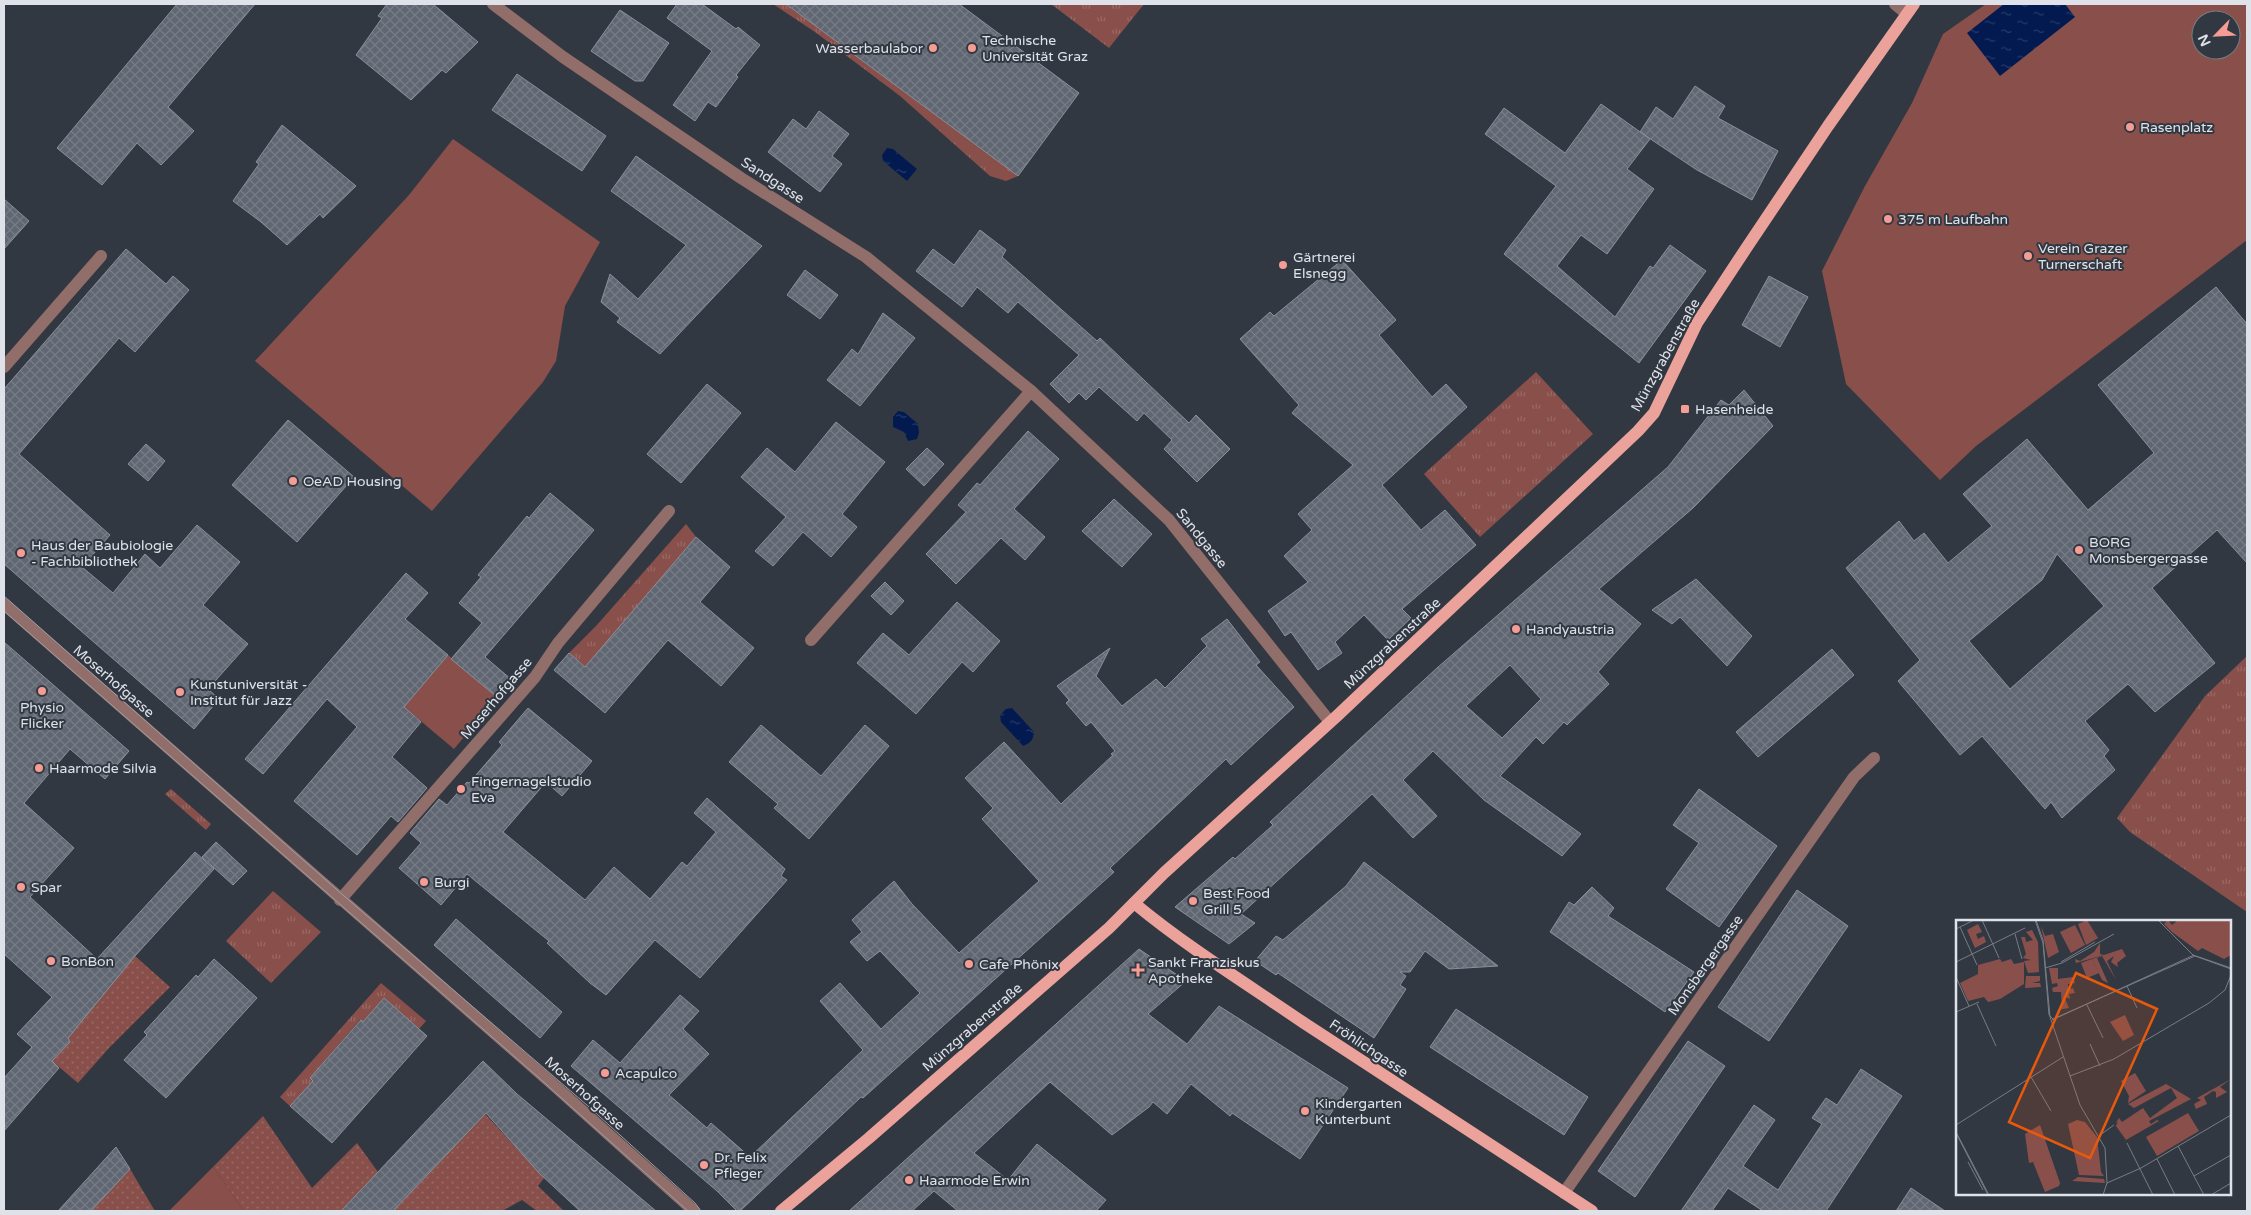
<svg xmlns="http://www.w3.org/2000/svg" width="2251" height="1215" viewBox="0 0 2251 1215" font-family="'Varela Round',sans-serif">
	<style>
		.grass { fill: url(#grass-tufts) }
		.park { fill: #89504b; fill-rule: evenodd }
		.garden { fill: url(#garden-dots) }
		.water { fill: url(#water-ripples) }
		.building { fill: url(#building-cross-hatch); stroke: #89909c; fill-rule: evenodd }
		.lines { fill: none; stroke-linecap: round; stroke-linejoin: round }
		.minor { stroke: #926e6a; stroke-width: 12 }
		.major { stroke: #eba29b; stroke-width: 12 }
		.tram { stroke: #9a9fa7; stroke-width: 1 }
		.poi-dot { fill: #f59c94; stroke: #323842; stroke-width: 2 }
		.labels { text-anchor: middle; stroke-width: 4; stroke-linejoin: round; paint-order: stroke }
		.poi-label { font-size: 14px; fill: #dfe2e9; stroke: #323842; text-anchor: start }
		.street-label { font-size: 14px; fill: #dfe2e9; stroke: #323842 }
		.inset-road { fill: none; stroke: #777c85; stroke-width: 1 }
		.view { fill: #e8590c; fill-opacity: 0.15; stroke: #e8590c; stroke-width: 2.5 }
		.inset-edge { fill: none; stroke: #dfe2e9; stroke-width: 2.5 }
	</style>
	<defs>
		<pattern id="grass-tufts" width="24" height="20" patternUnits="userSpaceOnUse" patternTransform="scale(1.25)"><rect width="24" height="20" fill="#89504b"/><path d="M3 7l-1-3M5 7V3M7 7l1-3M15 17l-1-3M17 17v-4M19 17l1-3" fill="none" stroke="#996965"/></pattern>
		<pattern id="garden-dots" width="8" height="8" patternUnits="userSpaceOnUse" patternTransform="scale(1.25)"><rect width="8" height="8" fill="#89504b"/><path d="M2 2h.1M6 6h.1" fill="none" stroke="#996965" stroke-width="1.8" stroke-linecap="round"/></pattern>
		<pattern id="water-ripples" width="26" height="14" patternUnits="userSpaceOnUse" patternTransform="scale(1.25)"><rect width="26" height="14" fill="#021a50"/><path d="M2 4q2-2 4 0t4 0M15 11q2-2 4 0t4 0" fill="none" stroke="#263b69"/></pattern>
		<pattern id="building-cross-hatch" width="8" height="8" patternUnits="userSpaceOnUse" patternTransform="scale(1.25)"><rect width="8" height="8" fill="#606772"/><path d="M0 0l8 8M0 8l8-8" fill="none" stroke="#767c86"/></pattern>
	</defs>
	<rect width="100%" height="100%" fill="#323842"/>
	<g class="grass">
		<polygon points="773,4 786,4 1018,176 1006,181 990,176 900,96 815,32"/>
		<polygon points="1051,4 1144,4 1109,48"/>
		<polygon points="1536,372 1593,434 1480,537 1424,474"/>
		<polygon points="686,524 696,537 644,598 615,692 569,653 596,626"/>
		<polygon points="2247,656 2247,912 2130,832 2117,818 2205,696"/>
		<polygon points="171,789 211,824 206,830 165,794"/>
		<polygon points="273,891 321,932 271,983 226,941"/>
		<polygon points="381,983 426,1021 419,1029 384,998 363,1022 360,1020 310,1078 313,1081 290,1106 280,1097"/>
	</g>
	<g class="park">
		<path d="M1986 4H2247V240L1976 446 1940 480 1846 384 1822 271 1865 186 1912 103 1943 34ZM2201 20H2231V50H2201Z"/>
		<polygon points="453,139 600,242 565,306 556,361 543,382 432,511 255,361 409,195"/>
		<polygon points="448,655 497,697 454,749 404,707"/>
		<polygon points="213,1167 244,1211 169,1211"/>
	</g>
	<g class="garden">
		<polygon points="135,956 170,987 109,1048 78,1083 52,1061 70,1042 67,1036"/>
		<polygon points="485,1114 544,1178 538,1186 564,1211 537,1211 522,1200 502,1211 393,1211"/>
		<polygon points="263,1116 312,1188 357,1143 378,1172 343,1209 343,1211 244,1211 213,1167"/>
		<polygon points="130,1169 155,1211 91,1211"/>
	</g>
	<g class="water">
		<polygon points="2004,4 2065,4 2075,17 2000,76 1967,33"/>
		<polygon points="887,148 893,149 917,169 907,181 883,161 882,155"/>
		<polygon points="898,411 904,412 918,424 919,433 917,439 908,441 904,432 893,427 893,417"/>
		<path d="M1012 708 1034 732C1033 740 1031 743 1023 746L1001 722 1000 715 1006 709Z"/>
	</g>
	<g class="building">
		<polygon points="177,4 255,4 168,107 194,131 161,165 137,143 102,185 57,148"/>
		<polygon points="387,4 433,4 478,42 446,73 442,70 411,100 356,55 382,18 378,16"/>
		<polygon points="677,4 702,4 736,29 738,27 760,45 736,75 738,77 716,107 708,102 695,121 673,105 712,51 667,18"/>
		<polygon points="786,4 959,4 1079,93 1018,176"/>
		<polygon points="620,10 669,43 643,81 635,81 591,51"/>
		<polygon points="517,74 606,136 582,171 492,110"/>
		<polygon points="1695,86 1725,106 1718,118 1778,151 1752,200 1697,170 1640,132 1656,107 1673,119"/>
		<polygon points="1601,104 1650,139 1627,169 1654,189 1607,254 1581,235 1557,266 1615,317 1650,266 1653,268 1670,245 1706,271 1639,363 1504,254 1556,186 1485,134 1504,108 1565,153"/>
		<polygon points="819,111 849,134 832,156 842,164 820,192 768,152 793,119 806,129"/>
		<polygon points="282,125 356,186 323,218 320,214 287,245 261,222 233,201 259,164 256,162"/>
		<polygon points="636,156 762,246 660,354 617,322 620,318 601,302 610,274 638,299 686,245 611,191"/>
		<polygon points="4,199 29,221 4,249"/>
		<polygon points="980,230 1006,250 1002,257 1097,341 1100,338 1189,423 1196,415 1230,449 1197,482 1164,449 1172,440 1144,413 1137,421 1099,387 1086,400 1079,393 1069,403 1050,384 1079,355 1018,302 1008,313 977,287 962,307 916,271 933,249 954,265"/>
		<polygon points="126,249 166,284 173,276 189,290 135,352 119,338 19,454 110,535 82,567 113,593 145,554 160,568 197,525 240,562 203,605 248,644 208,689 219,699 194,729 4,564 4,389"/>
		<polygon points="1342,260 1396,320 1379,335 1432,397 1446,384 1467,407 1382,485 1421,530 1445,510 1476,545 1402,609 1411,618 1388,640 1364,615 1335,642 1342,653 1318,670 1291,632 1285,636 1268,611 1308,582 1284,556 1312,530 1298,514 1353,465 1292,413 1299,405 1240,339 1270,312 1274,316"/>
		<polygon points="805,270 838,295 820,319 787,295"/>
		<polygon points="1769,276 1808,297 1780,347 1742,325"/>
		<path d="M2216 287 2247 324V563L2217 530 2152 588 2215 663 2155 712 2128 684 2085 721 2109 750 2104 756 2115 770 2062 818 2051 802 2045 809 1982 736 1960 755 1898 681 1920 660 1846 568 1899 521 1914 541 1924 533 1948 563 1992 526 1963 494 2027 439 2088 510 2154 453 2098 385ZM2057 554 2104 606 2010 689 1969 641 2042 580Z"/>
		<polygon points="883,313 915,338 860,406 827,380 852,349 858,354"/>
		<polygon points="707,384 741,413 681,483 647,454"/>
		<path d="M1744 390 1773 426 1693 508 1599 589 1641 624 1598 672 1609 684 1567 725 1564 722 1543 744 1536 737 1500 776 1581 834 1562 856 1484 800 1433 751 1403 780 1437 816 1413 838 1372 794 1241 914 1255 923 1229 944 1175 907 1233 857 1235 859 1273 825 1270 822 1437 668 1668 467 1721 400 1729 405ZM1510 665 1541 699 1502 738 1466 706Z"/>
		<polygon points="288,420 354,477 297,542 232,485"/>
		<polygon points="836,422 885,462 842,514 857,527 831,557 803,532 773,566 755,551 786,517 741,477 767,448 795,472"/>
		<polygon points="1028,431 1059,459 1014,509 1045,537 1025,560 1001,538 956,584 926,554 966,512 958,505 977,483 980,485"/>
		<polygon points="146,444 165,461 148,481 128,464"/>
		<polygon points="927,448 944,464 924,486 906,469"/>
		<polygon points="550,493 594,530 485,657 512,680 497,697 451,659 482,623 459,603 481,577 478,575 527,516 529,518"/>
		<polygon points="1114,499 1152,534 1122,567 1082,531"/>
		<polygon points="696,537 730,567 700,602 754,648 721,686 668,640 605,713 554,670 569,653 585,667"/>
		<polygon points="406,573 428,593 405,619 448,655 404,707 421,722 392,757 427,788 398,822 391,816 357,855 294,801 357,727 327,699 263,774 245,759"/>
		<polygon points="1696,579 1752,636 1727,666 1680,617 1672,624 1652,610"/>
		<polygon points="885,582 904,601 891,615 871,596"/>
		<polygon points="957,602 1000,641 973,672 962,662 916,714 857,663 883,633 909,655"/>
		<polygon points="1227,619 1260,662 1256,665 1294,707 1231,765 1226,759 1110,868 1114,872 863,1098 861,1097 740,1211 737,1211 717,1191 571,1066 593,1040 620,1063 680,995 699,1011 683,1029 709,1054 669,1095 707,1128 711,1123 750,1157 863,1050 820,1001 840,983 881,1029 920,993 880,951 867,961 850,942 862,932 852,920 868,905 894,881 912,904 959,953 1039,881 982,819 993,808 965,778 1004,742 1061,804 1113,755 1111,754 1115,751 1091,722 1086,726 1066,703 1069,700 1057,686 1110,648 1096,676 1122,706 1156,679 1165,688 1207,646 1201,639"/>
		<polygon points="4,642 129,751 105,779 70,749 24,803 74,848 30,897 97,959 195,852 214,869 135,956 68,1038 70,1042 52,1061 59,1068 4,1131 4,1078 32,1047 17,1034 52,997 4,954"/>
		<polygon points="1832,649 1854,675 1758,757 1736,732"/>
		<polygon points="528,708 592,761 562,796 546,782 503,832 585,900 614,867 650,899 682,862 687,866 716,832 694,813 707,798 785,869 781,876 787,880 700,978 655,940 606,995 590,983 547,943 549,941 467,874 441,905 399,868 421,843 410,833 439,799 447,805 467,782 469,783 502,745 499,742"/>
		<polygon points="761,725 821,776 865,725 889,746 809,839 774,808 778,804 729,762"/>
		<polygon points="1699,789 1777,846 1719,927 1666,889 1699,843 1673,825"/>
		<polygon points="216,842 247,871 233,885 202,857"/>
		<polygon points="1364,862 1498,966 1449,969 1425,951 1410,972 1400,972 1406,976 1400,985 1406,989 1374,1038 1278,973 1276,975 1255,961 1276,936 1283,940 1346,886"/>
		<polygon points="1592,887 1614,908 1608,916 1694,972 1665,1012 1550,932 1569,902 1574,905"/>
		<polygon points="1797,890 1848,926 1769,1041 1718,1007"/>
		<polygon points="456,919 562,1012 540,1038 434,945"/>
		<polygon points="1139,949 1186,981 1148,1014 1187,1044 1219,1006 1348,1088 1300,1159 1232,1113 1230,1116 1191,1084 1167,1114 1153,1102 1149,1107 1112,1135 1050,1082 974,1153 1008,1180 1037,1144 1106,1200 1096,1211 958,1211 934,1191 912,1211 849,1211"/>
		<polygon points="214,959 257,998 166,1098 124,1060 147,1035 144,1032 196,975 198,977"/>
		<polygon points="384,998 427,1036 332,1143 290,1106 313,1081 310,1078 361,1020 363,1022"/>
		<polygon points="1456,1009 1588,1097 1564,1135 1430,1047"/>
		<polygon points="1688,1041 1725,1066 1635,1197 1598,1171"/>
		<polygon points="483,1061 517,1094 656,1211 580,1211 539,1173 486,1113 393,1211 341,1211"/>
		<polygon points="1861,1069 1902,1096 1826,1211 1763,1211 1728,1188 1712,1211 1681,1211 1754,1105 1775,1120 1743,1166 1778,1190 1822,1124 1812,1118 1826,1098 1837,1105"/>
		<polygon points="116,1147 130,1169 91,1211 58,1211"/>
		<polygon points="1911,1188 1945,1211 1896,1211"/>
	</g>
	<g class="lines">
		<g class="minor">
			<polyline points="493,4 563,57 741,178 866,257 1031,391 1169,520 1330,722"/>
			<polyline points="1895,4 1906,13"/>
			<polyline points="4,367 101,256"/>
			<polyline points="4,604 557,1088 694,1211"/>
			<polyline points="811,640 1031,391"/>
			<polyline points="340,900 535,677 558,643 669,511"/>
			<polyline points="1564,1193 1854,777 1874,758"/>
		</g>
		<g class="major">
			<path d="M1134 903C1187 947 1247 984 1304 1023 1400 1086 1496 1149 1592 1211"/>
			<polyline points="781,1211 869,1138 1109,928 1164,873 1338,715 1638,431 1654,413 1697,323 1745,250 1828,126 1914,4"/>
		</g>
		<g class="tram">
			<polyline points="4,596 344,896 588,1106 695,1203 701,1211"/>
			<polyline points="4,611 538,1077 688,1211"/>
		</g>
	</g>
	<g class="poi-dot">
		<circle cx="933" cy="48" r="5"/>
		<circle cx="972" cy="48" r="5"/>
		<circle cx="2130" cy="127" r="5"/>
		<circle cx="1888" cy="219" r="5"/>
		<circle cx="2028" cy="256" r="5"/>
		<circle cx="1283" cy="265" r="5"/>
		<rect x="1680" y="404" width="10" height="10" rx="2.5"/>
		<circle cx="293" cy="481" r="5"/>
		<circle cx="2079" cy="550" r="5"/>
		<circle cx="21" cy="553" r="5"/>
		<circle cx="1516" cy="629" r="5"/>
		<circle cx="42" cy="691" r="5"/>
		<circle cx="180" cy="692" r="5"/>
		<circle cx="39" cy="768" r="5"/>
		<circle cx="461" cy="789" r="5"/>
		<circle cx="424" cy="882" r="5"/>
		<circle cx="21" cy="887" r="5"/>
		<circle cx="1193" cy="901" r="5"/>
		<circle cx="51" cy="961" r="5"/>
		<circle cx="969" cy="964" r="5"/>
		<path d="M1135.5 962.5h5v5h5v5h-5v5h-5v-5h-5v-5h5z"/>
		<circle cx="605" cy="1073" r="5"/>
		<circle cx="1305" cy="1111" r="5"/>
		<circle cx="704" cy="1165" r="5"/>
		<circle cx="909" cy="1180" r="5"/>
	</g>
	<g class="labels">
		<g class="poi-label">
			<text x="982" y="45">Technische<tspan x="982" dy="16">Universität Graz</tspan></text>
			<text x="923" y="53" text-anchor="end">Wasserbaulabor</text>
			<text x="2140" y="132">Rasenplatz</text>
			<text x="1898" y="224">375 m Laufbahn</text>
			<text x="2038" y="253">Verein Grazer<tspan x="2038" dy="16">Turnerschaft</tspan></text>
			<text x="1293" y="262">Gärtnerei<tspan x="1293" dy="16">Elsnegg</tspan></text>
			<text x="1695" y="414">Hasenheide</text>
			<text x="303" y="486">OeAD Housing</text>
			<text x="2089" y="547">BORG<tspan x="2089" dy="16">Monsbergergasse</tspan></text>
			<text x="31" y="550">Haus der Baubiologie<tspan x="31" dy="16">- Fachbibliothek</tspan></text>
			<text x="1526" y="634">Handyaustria</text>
			<text x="190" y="689">Kunstuniversität -<tspan x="190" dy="16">Institut für Jazz</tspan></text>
			<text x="42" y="712" text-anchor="middle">Physio<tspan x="42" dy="16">Flicker</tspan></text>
			<text x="49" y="773">Haarmode Silvia</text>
			<text x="471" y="786">Fingernagelstudio<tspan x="471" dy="16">Eva</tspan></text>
			<text x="434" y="887">Burgi</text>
			<text x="31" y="892">Spar</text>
			<text x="1203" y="898">Best Food<tspan x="1203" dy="16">Grill 5</tspan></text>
			<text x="61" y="966">BonBon</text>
			<text x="1148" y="967">Sankt Franziskus<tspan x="1148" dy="16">Apotheke</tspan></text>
			<text x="979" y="969">Cafe Phönix</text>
			<text x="615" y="1078">Acapulco</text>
			<text x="1315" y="1108">Kindergarten<tspan x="1315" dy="16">Kunterbunt</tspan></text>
			<text x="714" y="1162">Dr. Felix<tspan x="714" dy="16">Pfleger</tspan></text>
			<text x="919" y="1185">Haarmode Erwin</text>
		</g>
		<g class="street-label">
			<text transform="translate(773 180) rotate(33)" y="5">Sandgasse</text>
			<text transform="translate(1665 355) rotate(-61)" y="5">Münzgrabenstraße</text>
			<text transform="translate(1202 538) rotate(51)" y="5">Sandgasse</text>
			<text transform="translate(1392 643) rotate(-43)" y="5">Münzgrabenstraße</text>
			<text transform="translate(114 681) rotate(41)" y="5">Moserhofgasse</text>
			<text transform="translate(496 698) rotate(-50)" y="5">Moserhofgasse</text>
			<text transform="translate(1705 965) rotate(-55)" y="5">Monsbergergasse</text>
			<text transform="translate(972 1027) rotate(-41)" y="5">Münzgrabenstraße</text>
			<text transform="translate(1369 1048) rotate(34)" y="5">Fröhlichgasse</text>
			<text transform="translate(585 1093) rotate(42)" y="5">Moserhofgasse</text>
		</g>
	</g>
	<g transform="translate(1956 920)">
		<rect width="275" height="275" fill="#323842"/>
		<path d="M166 29 170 36 161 43 162 47 155 42 158 36 151 41 160 60 146 36 141 38 152 63 146 60 136 39ZM179 153 190 171 172 183 173 176 165 161ZM84 205 104 263 103 266 89 272 77 242 73 243 69 214Z" fill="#89504b"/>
		<path d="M212 0 216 5 222 0H275V35L268 39 246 28 242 31 216 12 208 4Z" fill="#89504b"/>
		<path d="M131 0 142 18 130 25 122 4ZM119 5 129 25 115 33 104 12ZM85 6 89 16 97 14 103 32 92 38ZM44 39 46 42 55 39 58 44 68 42V64L44 79 32 82 28 77 12 81 4 63 22 54V45ZM136 39 143 53 131 58 125 43ZM169 95 178 115 167 121 154 102ZM275 159 264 167 271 172 260 178V172L257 171 248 177 251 184 240 189 238 184 245 180 241 178ZM232 193 243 211 201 236 190 217ZM121 200 129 202 141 217 145 252 148 256 123 255 112 204ZM122 257 148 259 149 263 116 261Z" fill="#89504b"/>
		<path d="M22 4 26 12 20 14 22 19 28 16 30 22 19 28 11 10ZM76 10 82 22 83 52 72 53 68 41 75 40 67 38 70 34 65 17H69L70 22 77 20 70 12ZM144 23V34L148 35 120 43 119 39 124 41 138 32ZM93 48H102V59L117 57 119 63 112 64V69L117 68 119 73 113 74 114 79 108 76 113 88 101 90 106 88 105 72H97L96 68 102 66 101 63 96 64ZM70 56H84V61L76 63H84L85 67 69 68ZM210 164 235 179 193 201 195 204 201 200 203 201 170 220 160 206 162 201 159 204 163 198 166 202 187 188 194 198 221 178 215 168 178 188 172 184Z" fill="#89504b"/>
		<path class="inset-road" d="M26 0 43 38M79 0 87 23 93 95 97 99 239 36 275 49M80 0 87 20 94 97 124 185 149 228 151 263 147 275M202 0 237 35 275 48M4 7 21 45M0 9 18 0M59 14 66 39M0 42 69 8M105 42 139 22M89 48 106 43 158 14M0 57 13 86M171 66 181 88M21 84 40 126M131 85 147 118M0 92 23 82M96 100 238 35M134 124 144 146M114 156 158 139 253 83 269 70 275 55M75 157 95 191M0 205 107 137M0 212 33 275M0 213 32 275M144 215 158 205M171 223 197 275M222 226 248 275M201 239 219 275M12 242 27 270M238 256 275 235M151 263 185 248 275 195M255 275 275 263"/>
		<path class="view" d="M120 53 201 89 134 238 53 202Z"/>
		<rect width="275" height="275" class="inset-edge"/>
	</g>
	<rect width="2251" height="1215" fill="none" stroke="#dfe2e9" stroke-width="10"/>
	<g transform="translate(2216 35) rotate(246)"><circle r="24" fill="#323842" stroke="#777c85"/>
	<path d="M0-4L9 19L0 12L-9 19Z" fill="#f59c94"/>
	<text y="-8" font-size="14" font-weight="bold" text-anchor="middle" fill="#dfe2e9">N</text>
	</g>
</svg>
